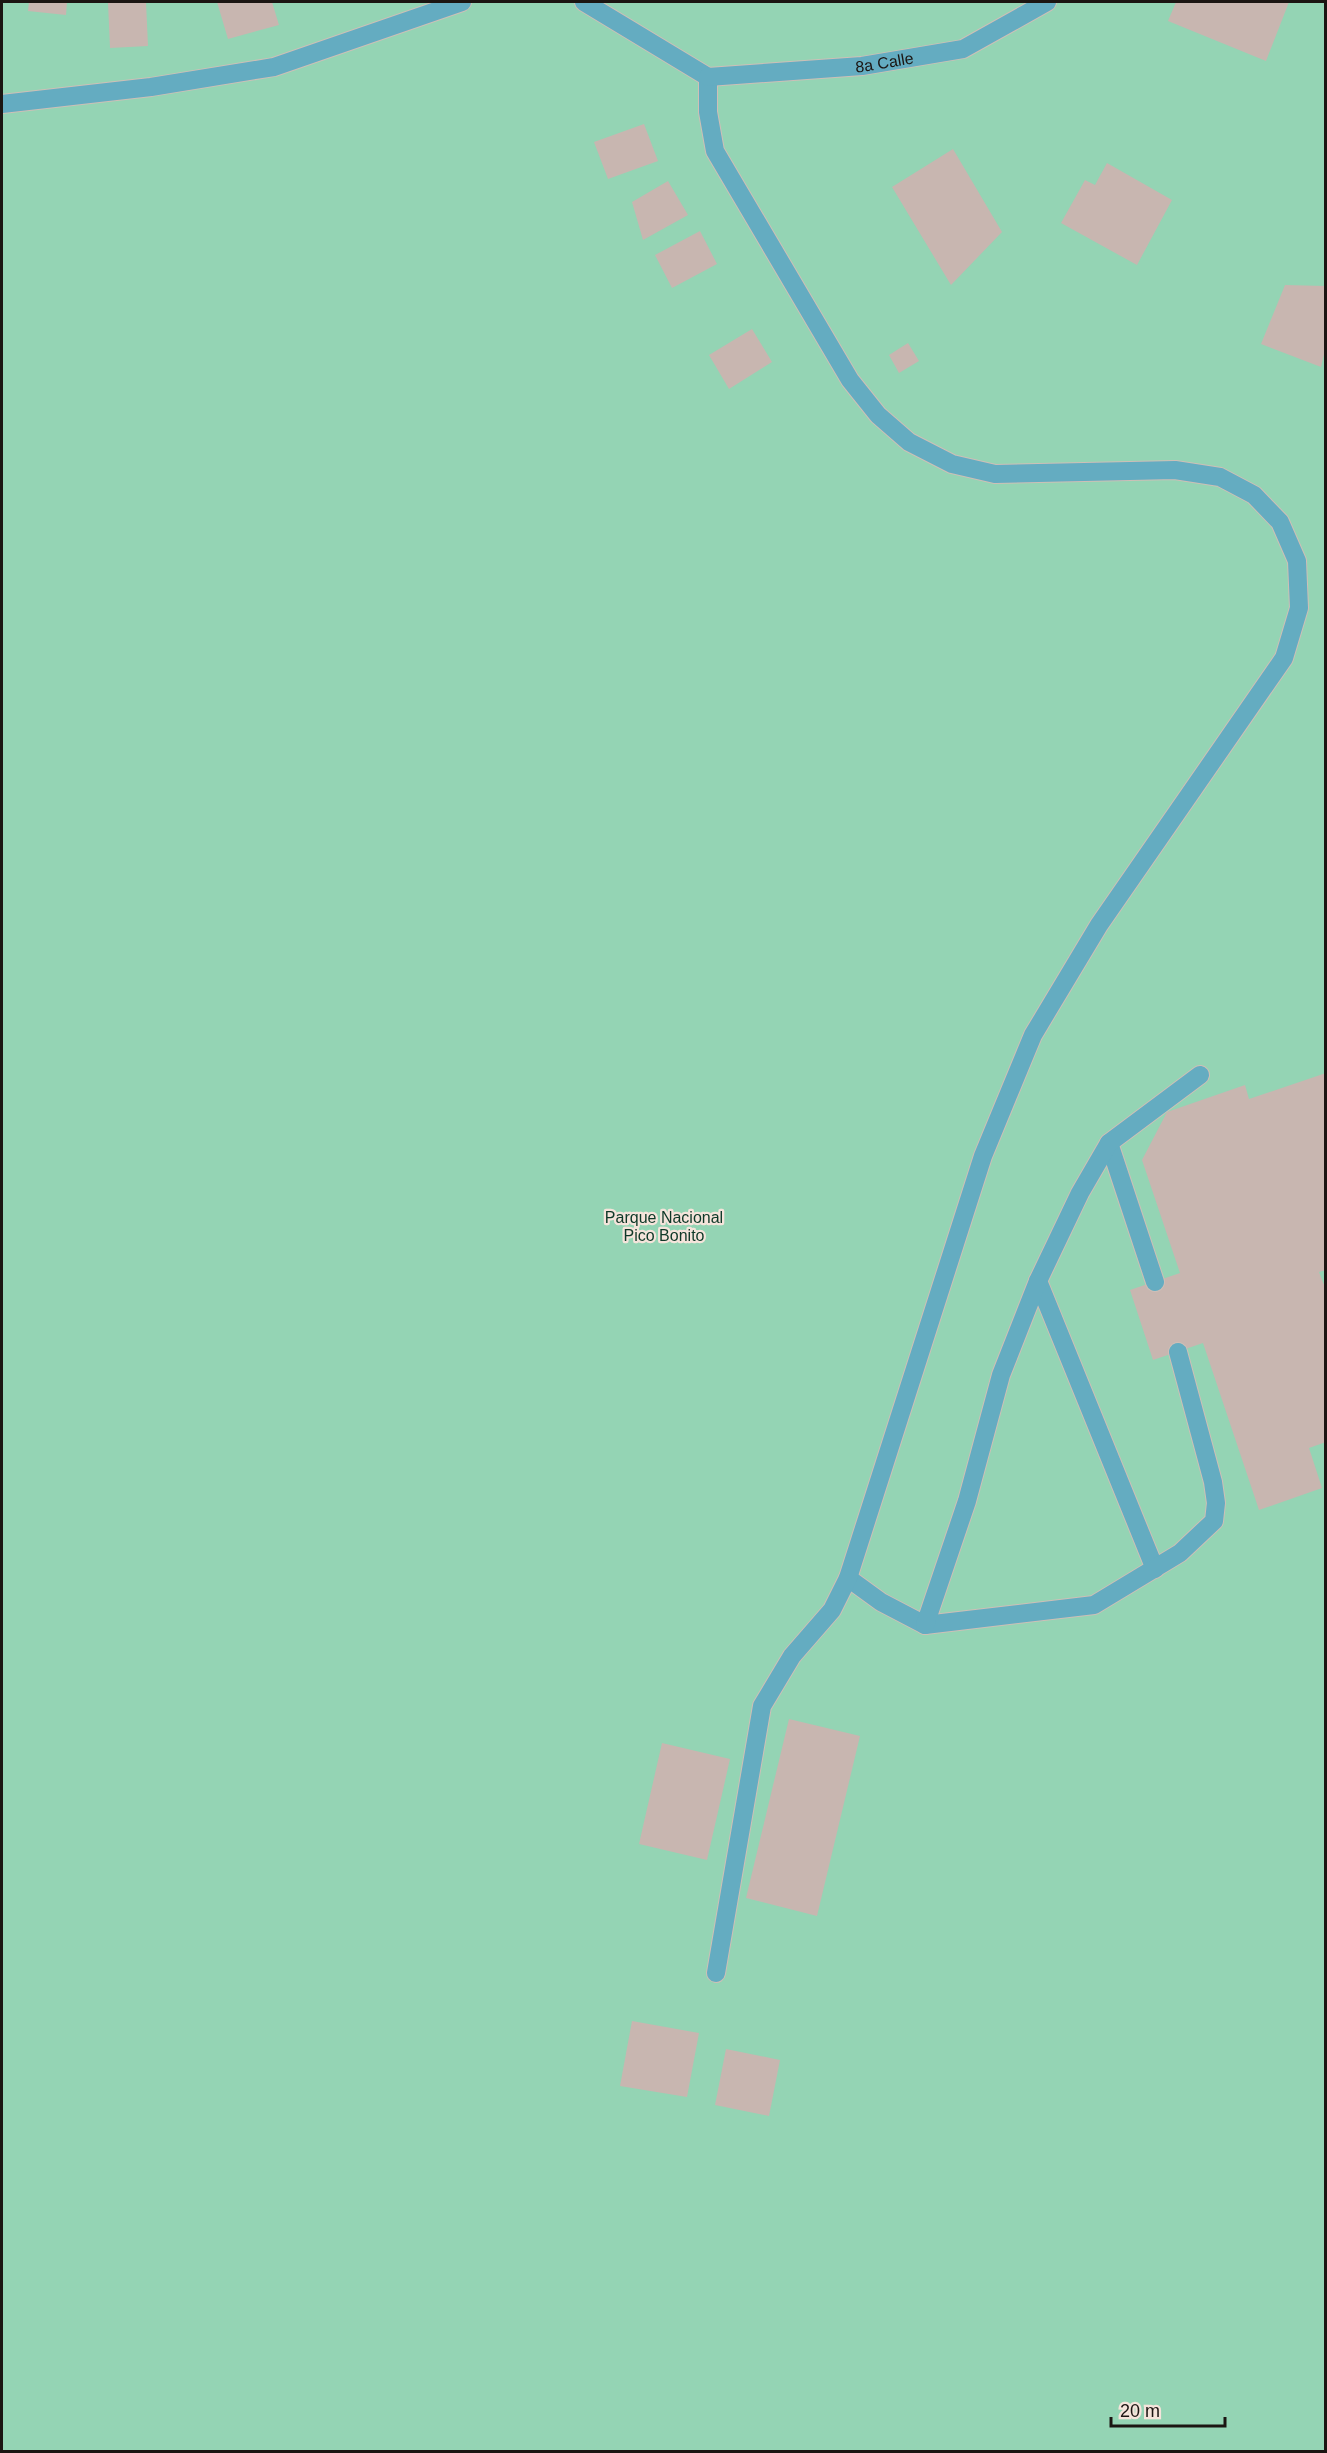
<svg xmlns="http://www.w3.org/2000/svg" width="1327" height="2453" viewBox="0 0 1327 2453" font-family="Arial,sans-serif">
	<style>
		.green { fill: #94d4b4 }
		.building { fill: #c8b6b0 }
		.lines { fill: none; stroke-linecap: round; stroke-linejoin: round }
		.service-casing { stroke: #cebfb7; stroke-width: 20 }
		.minor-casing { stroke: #cebfb7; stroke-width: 20 }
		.service { stroke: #64acc1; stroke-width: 18 }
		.minor { stroke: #64acc1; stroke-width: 18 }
		.labels { text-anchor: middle; stroke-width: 4.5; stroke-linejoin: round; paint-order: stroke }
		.street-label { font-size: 16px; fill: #1b1512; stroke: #f5e4db }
		.park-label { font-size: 16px; fill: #0d3827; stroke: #f5e4db }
	</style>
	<rect width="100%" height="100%" fill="#f5e4db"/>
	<polygon class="green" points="2,2 1325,2 1325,2451 2,2452"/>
	<g class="building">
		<polygon points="29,2 67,2 66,15 28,11"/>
		<polygon points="108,2 146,2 148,46 110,48"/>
		<polygon points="217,2 272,2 279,25 228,39"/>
		<polygon points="1176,2 1289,2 1266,61 1168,21"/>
		<polygon points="644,124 658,161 608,179 594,142"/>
		<polygon points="953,149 1002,232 951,285 892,187"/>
		<polygon points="1107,163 1172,200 1137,265 1061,223 1085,180 1095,185"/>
		<polygon points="668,181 688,215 643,240 632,202"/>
		<polygon points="700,231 717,264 672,288 655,255"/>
		<polygon points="1285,285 1326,286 1326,346 1321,367 1261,344"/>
		<polygon points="752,329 772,362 729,389 709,355"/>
		<polygon points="908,343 919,361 899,373 889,355"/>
		<polygon points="1326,1073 1326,1270 1319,1272 1326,1290 1326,1442 1309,1448 1322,1488 1259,1510 1203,1343 1153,1360 1130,1290 1180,1273 1142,1160 1167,1112 1245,1085 1249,1099"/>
		<polygon points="789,1719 860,1736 817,1916 746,1898"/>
		<polygon points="662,1743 730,1759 707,1860 639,1844"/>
		<polygon points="632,2021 699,2033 687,2097 620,2086"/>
		<polygon points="726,2049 780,2060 769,2116 715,2105"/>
	</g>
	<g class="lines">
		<defs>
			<g id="service">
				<polyline points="1109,1143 1155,1282"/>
				<polyline points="1038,1281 1155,1569"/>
				<polyline points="848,1578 881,1602 925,1625 1094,1605 1180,1553 1214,1521 1216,1503 1213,1482 1178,1352"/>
				<polyline points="925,1625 967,1501 1001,1375 1038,1281 1080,1193 1109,1143 1200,1075"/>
			</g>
			<g id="minor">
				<polyline points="584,2 708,77 708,112 715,151 850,380 878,415 909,442 952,464 995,474 1175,470 1220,477 1254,495 1280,522 1297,561 1299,608 1284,658 1099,925 1033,1035 983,1156 848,1578 832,1610 792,1656 762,1706 716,1973"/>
				<path id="s1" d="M708 77 862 66 963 49 1047 2"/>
				<polyline points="2,104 151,87 274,67 462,2"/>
			</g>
		</defs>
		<use href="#service" class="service-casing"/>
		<use href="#minor" class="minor-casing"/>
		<use href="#service" class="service"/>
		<use href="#minor" class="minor"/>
	</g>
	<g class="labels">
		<g class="street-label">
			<text dy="6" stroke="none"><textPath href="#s1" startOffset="177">8a Calle</textPath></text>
		</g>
		<g class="park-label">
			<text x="664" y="1223">Parque Nacional<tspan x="664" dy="18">Pico Bonito</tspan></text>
		</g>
	</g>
	<rect width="1327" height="2453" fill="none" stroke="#1b1512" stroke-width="6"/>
	<path d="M1111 2417v9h114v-9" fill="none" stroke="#1b1512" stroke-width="3"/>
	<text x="1120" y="2417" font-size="18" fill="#1b1512" stroke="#f5e4db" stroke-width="4.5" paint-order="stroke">20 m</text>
</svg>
